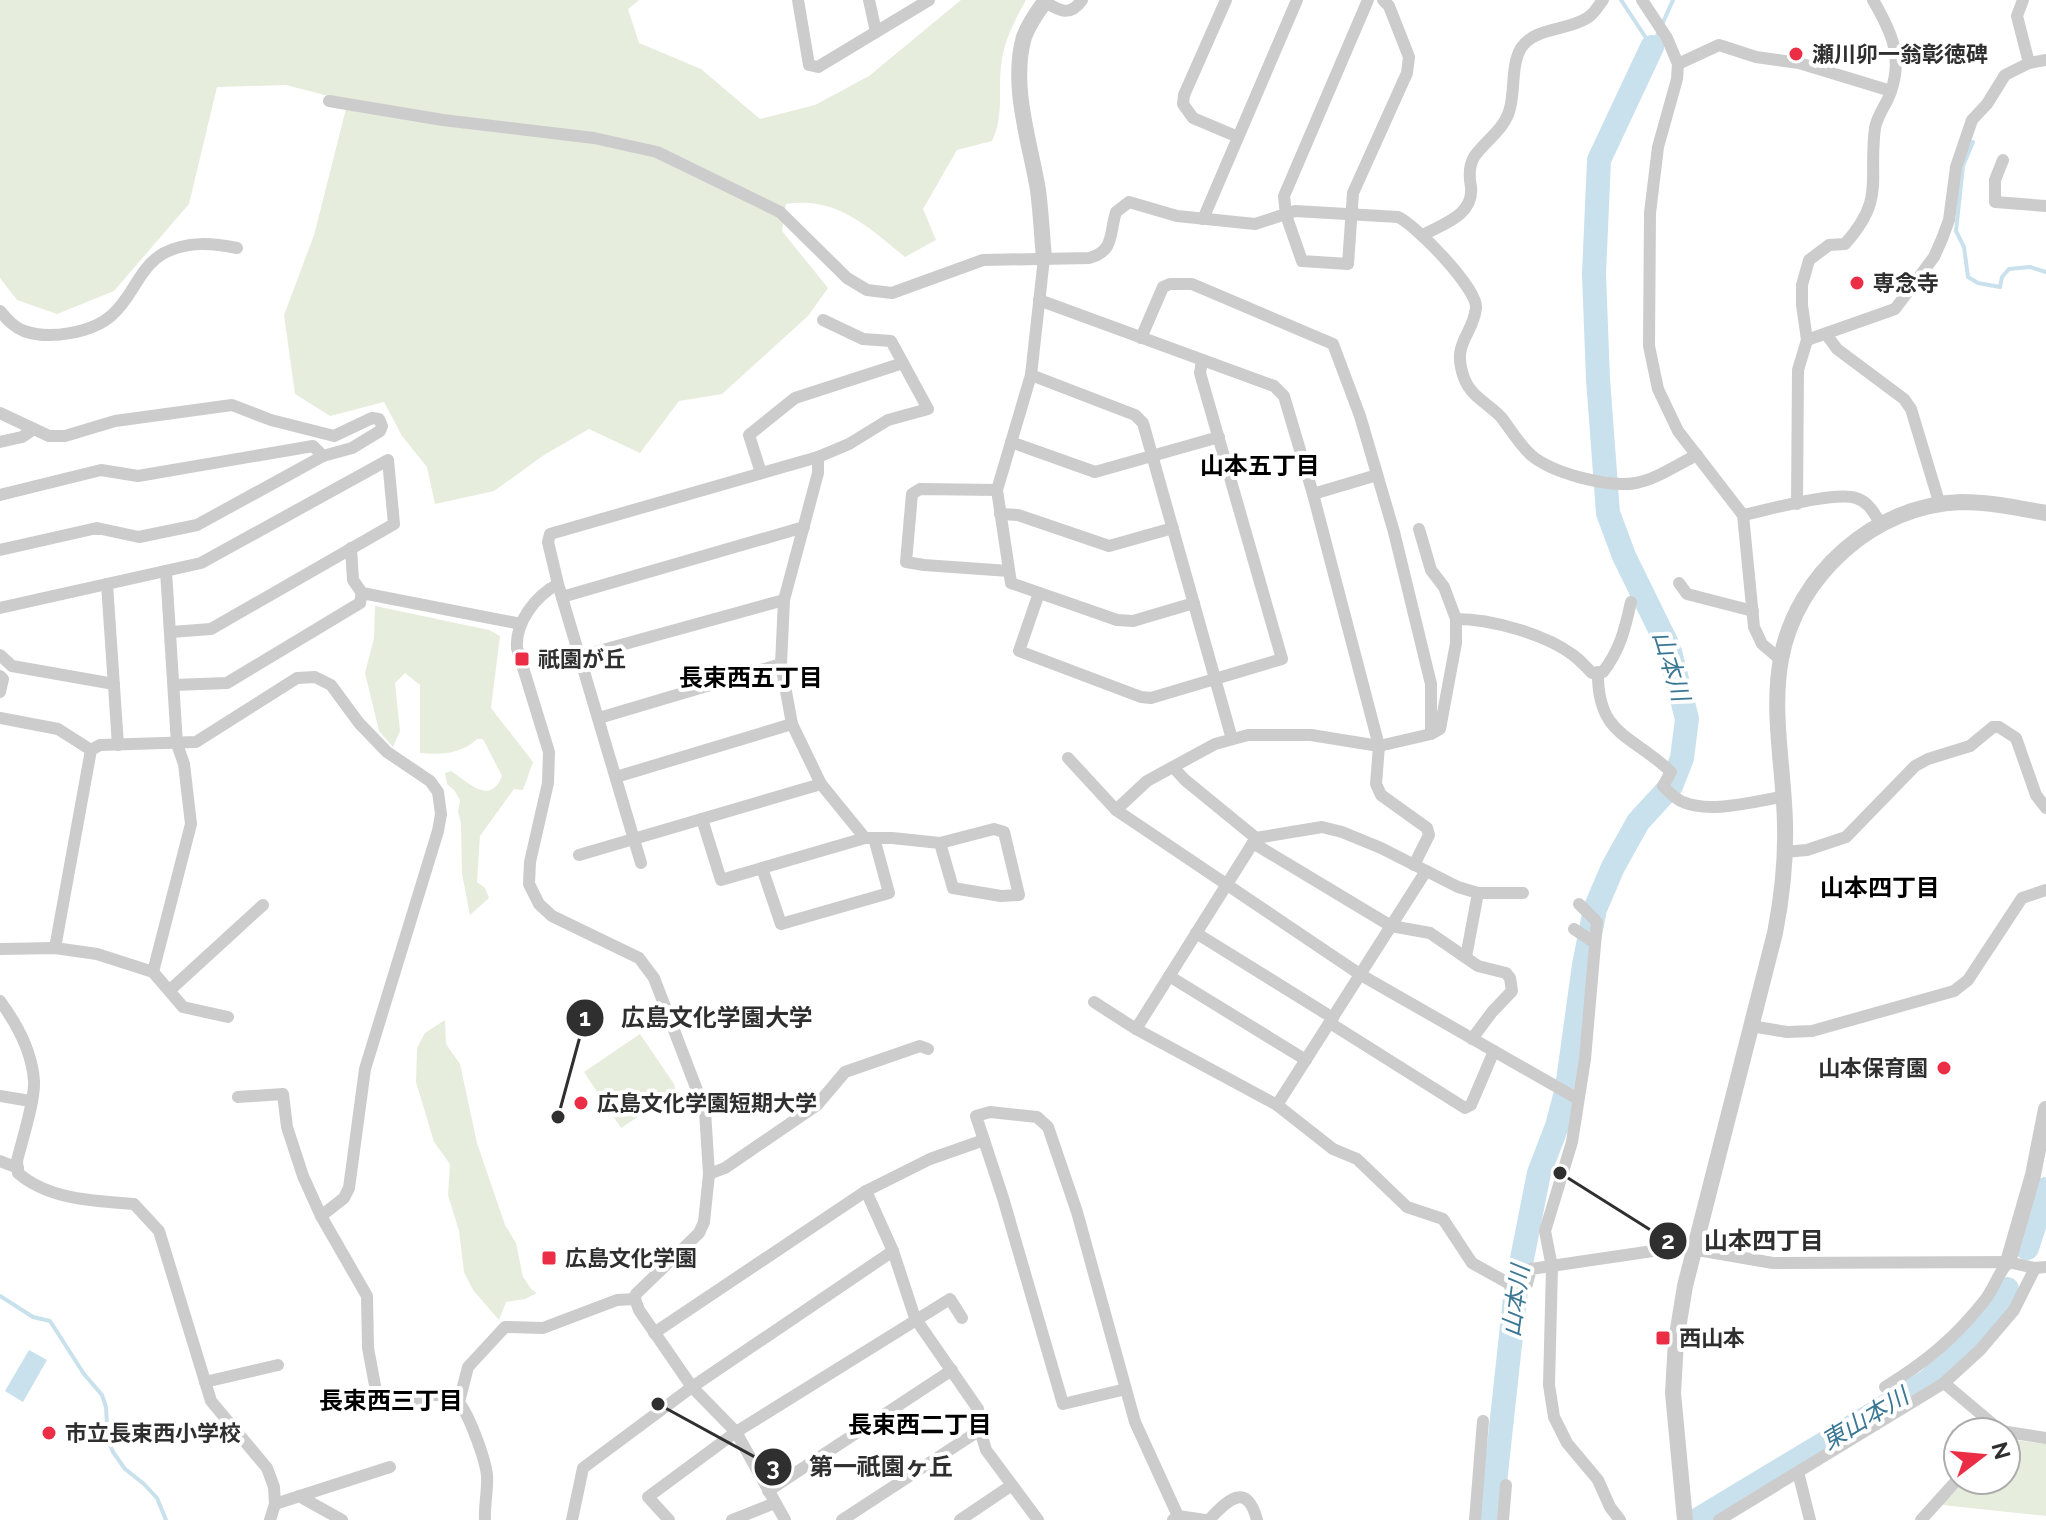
<svg xmlns="http://www.w3.org/2000/svg" width="2046" height="1520" viewBox="0 0 2046 1520" font-family="Raleway,'Noto Sans JP',sans-serif">
	<style>
		.green { fill: #e6eddd }
		.water { fill: #c9e1ed }
		.lines { fill: none; stroke-linecap: round; stroke-linejoin: round }
		.stream { stroke: #c9e1ed; stroke-width: 4 }
		.river { stroke: #c9e1ed; stroke-width: 24 }
		.minor { stroke: #ccc; stroke-width: 12 }
		.tertiary { stroke: #ccc; stroke-width: 16 }
		.poi-dot { fill: #eb2d45; stroke: #fff; stroke-width: 3 }
		.labels { text-anchor: middle; stroke-width: 8; stroke-linejoin: round; paint-order: stroke }
		.poi-label { font-size: 22px; font-weight: bold; fill: #2f2f2f; stroke: #fff; text-anchor: start }
		.neighbourhood-label { font-size: 24px; font-weight: bold; fill: #000; stroke: #fff }
		.water-label { font-size: 24px; font-style: italic; fill: #3a7795; stroke: #fff }
		.leader { fill: none; stroke: #2f2f2f; stroke-width: 3 }
		.callout-dot { fill: #2f2f2f; stroke: #fff; stroke-width: 3 }
		.mark-label { font-size: 24px; text-anchor: middle; font-weight: bold; fill: #fff }
		.callout-label { font-size: 24px; text-anchor: middle; font-weight: bold; fill: #2f2f2f; stroke: #fff; stroke-width: 8; stroke-linejoin: round; paint-order: stroke }
	</style>
	<rect width="100%" height="100%" fill="#fff"/>
	<g class="green">
		<path d="M0 0H639L628 9 639 43 701 69 760 119 815 105 869 76 961 0H1026C1016 18 1005 39 1002 59 997 87 1005 115 992 141L957 150 923 209 936 240 905 257C868 227 837 196 786 204L782 231 828 288 808 316 722 394 679 401 640 453 589 429 544 455 494 491 435 504 427 467 402 436 384 402 330 416 295 394 284 315 314 235 348 101 286 85 217 87 189 204 114 291 57 314 17 300 0 278Z"/>
		<path d="M375 606 489 630 500 636 491 708 533 762 523 790 514 789 480 836 477 882 485 888 489 898 470 915 462 874 461 823 458 812 460 800 454 790 447 784 445 773 451 771C469 783 490 806 502 776L483 739H477C461 754 441 755 420 753V685L405 673 395 683 400 731 393 747 379 731 365 673 374 638Z"/>
		<polygon points="445,1020 446,1044 460,1064 477,1143 505,1225 516,1243 523,1277 532,1290 537,1293 525,1299 506,1302 499,1320 473,1290 464,1272 459,1231 448,1195 450,1164 434,1142 416,1082 417,1048 425,1033"/>
		<polygon points="640,1034 674,1084 676,1092 621,1128 584,1072"/>
		<polygon points="2006,1439 2046,1444 2046,1516 1942,1505 1966,1480 2006,1480"/>
	</g>
	<polygon class="water" points="29,1350 47,1360 23,1402 5,1391"/>
	<g class="lines">
		<g class="stream">
			<polyline points="1621,0 1652,47"/>
			<polyline points="1652,47 1673,0"/>
			<polyline points="1973,142 1963,166 1956,231 1964,247 1968,277 1978,283 2000,287 2002,277 2009,269 2030,267 2046,272"/>
			<polyline points="0,1296 33,1317 50,1321 84,1374 102,1395 106,1407 108,1440 113,1452 125,1469 144,1484 157,1498 166,1520"/>
		</g>
		<g class="river">
			<polyline points="2027,1248 2046,1189"/>
			<polyline points="1491,1520 1516,1289 1539,1173 1557,1126 1567,1088 1584,965 1595,909 1613,867 1638,822 1671,786 1682,758 1687,719 1669,648 1624,556 1608,513 1598,379 1594,274 1599,160 1652,47"/>
			<polyline points="1697,1520 1928,1381 1983,1327 2007,1289"/>
		</g>
		<g class="minor">
			<polyline points="798,0 809,65 818,67 929,0"/>
			<polyline points="869,0 876,32"/>
			<polyline points="1226,0 1184,95 1183,104 1193,118 1238,137"/>
			<polyline points="1368,0 1284,196 1286,215 1302,261 1348,264 1353,193 1407,73 1409,57 1389,6 1383,0"/>
			<polyline points="1642,0 1667,38 1678,64 1677,79 1658,147 1650,213 1649,346 1658,389 1678,431 1743,515 1754,627 1762,644 1781,660"/>
			<polyline points="2023,0 2017,16 2029,63"/>
			<path d="M1045 2C1060 11 1070 17 1082 0"/>
			<polyline points="1678,64 1719,45 1756,57 1799,63 1891,91"/>
			<path d="M329 101 443 120 594 138 657 152 780 212 847 278 867 290 892 293 983 260 1089 258C1115 251 1109 234 1116 212L1129 202 1177 216 1255 224 1295 211 1398 217C1416 225 1478 289 1476 308 1473 336 1451 342 1464 378 1471 397 1488 403 1501 417 1511 430 1519 444 1531 455 1552 473 1608 488 1636 483 1657 479 1678 464 1697 455"/>
			<polyline points="2003,160 1995,180 1995,202 2046,206"/>
			<polyline points="1203,219 1297,0"/>
			<path d="M1423 235C1443 224 1474 215 1471 187 1469 177 1469 166 1474 157 1485 141 1506 128 1510 108 1515 90 1511 65 1521 48 1535 27 1567 31 1587 18 1594 14 1598 6 1603 0"/>
			<polyline points="1044,258 1031,375 997,490 1011,583 1117,620 1133,621 1194,603"/>
			<polyline points="1039,300 1274,386 1284,396 1313,494 1379,746 1376,784 1381,795 1427,828 1429,835 1414,865"/>
			<path d="M0 311C7 319 13 327 24 331 49 340 92 333 112 315 133 297 139 267 164 253 188 241 212 243 237 248"/>
			<polyline points="1826,334 1837,349 1904,399 1911,409 1940,505"/>
			<polyline points="1141,338 1163,287 1170,284 1192,284 1333,344 1360,416 1394,532 1431,684 1431,734"/>
			<polyline points="1807,340 1895,309 1934,257 1942,239 1949,220 1956,167 1972,120 1987,104 2005,75 2029,63 2046,60"/>
			<polyline points="1031,375 1135,415 1143,423 1232,739"/>
			<polyline points="0,413 49,436 65,436 115,421 232,405 271,420 334,436 372,418 379,419 382,426 380,431 352,448 323,456 197,525 139,537 97,528 0,550"/>
			<polyline points="0,442 22,437 34,429"/>
			<polyline points="1011,442 1095,472 1219,437"/>
			<polyline points="818,457 818,473 784,600 781,664 792,724 821,784 865,838 892,838 940,843 994,829 1004,832 1019,895 1001,896 953,888 940,843"/>
			<polyline points="761,473 749,435 795,398 903,363"/>
			<polyline points="997,490 920,489 912,494 906,562 924,565 1009,571"/>
			<polyline points="1313,494 1377,475"/>
			<polyline points="0,495 101,470 138,476 313,446 323,456"/>
			<path d="M1797 504 1798 370 1807 340 1802 305V285L1809 260 1829 245 1845 244C1886 198 1868 181 1875 128 1877 116 1886 105 1890 94 1904 57 1891 31 1873 0"/>
			<polyline points="1000,514 1018,515 1109,546 1173,528"/>
			<path d="M1743 515C1767 510 1835 491 1856 498 1869 502 1875 514 1881 525"/>
			<polyline points="351,548 353,580 362,593 521,624"/>
			<polyline points="1679,583 1687,594 1753,611"/>
			<polyline points="107,584 118,745"/>
			<path d="M558 584C535 596 515 623 517 648L549 752 548 783 530 862 529 884 539 904 552 916 639 958 654 978 705 1111 709 1174 704 1222 699 1233 636 1294 635 1299 639 1310 692 1387 736 1432 785 1520"/>
			<polyline points="1039,593 1019,651 1141,697 1151,698 1282,659 1200,373 1202,360"/>
			<polyline points="562,597 804,527"/>
			<polyline points="0,608 201,563 388,460 394,524 211,629 171,632"/>
			<path d="M1456 619C1491 619 1545 634 1573 655 1580 660 1586 667 1592 673L1603 672C1620 650 1625 629 1631 602"/>
			<polyline points="0,655 12,666 114,684"/>
			<polyline points="581,656 784,600"/>
			<path d="M1598 672C1597 736 1633 735 1671 772L1663 786C1669 792 1675 799 1683 802 1711 814 1753 801 1783 797"/>
			<polyline points="0,676 3,679 0,692"/>
			<polyline points="174,685 227,683 360,603 362,593"/>
			<polyline points="0,718 58,729 91,750"/>
			<polyline points="599,718 781,664"/>
			<polyline points="1068,758 1116,810 1361,975 1578,1099"/>
			<polyline points="1173,767 1185,780 1256,838 1322,827 1342,832 1381,848 1458,887 1478,893 1523,893"/>
			<polyline points="616,777 792,724"/>
			<polyline points="1116,810 1147,781 1215,744 1248,735 1311,735 1379,746 1431,734 1440,729 1456,643 1456,619 1444,587 1431,570 1419,529"/>
			<polyline points="702,819 721,880 865,838"/>
			<polyline points="1253,843 1391,926 1430,933 1478,966 1506,973 1510,978 1512,991 1492,1012 1472,1039"/>
			<polyline points="1784,852 1807,850 1846,837 1915,766 1928,759 1970,746 1993,727 1999,727 2016,738 2036,795 2046,808"/>
			<polyline points="579,855 821,784"/>
			<polyline points="641,863 558,584 548,542 550,534 818,457 849,444 888,420 928,409 891,341 863,339 823,320"/>
			<polyline points="762,868 781,924 889,893 874,838"/>
			<polyline points="1579,904 1597,922 1585,1059 1572,1142 1545,1231 1552,1267 1549,1385 1554,1417 1567,1443 1598,1480 1610,1507 1620,1520"/>
			<polyline points="1574,929 1595,943"/>
			<polyline points="1196,933 1333,1018"/>
			<polyline points="55,948 91,750 100,745 196,742 297,678 315,677 331,685 359,723 387,752 430,781 438,792 441,814 438,831 365,1069 349,1188 344,1198 321,1216"/>
			<polyline points="0,949 55,948 97,954 153,972 183,1007 228,1017"/>
			<polyline points="1466,957 1478,893"/>
			<polyline points="153,972 191,824 184,764 177,744 166,571"/>
			<polyline points="1169,976 1306,1060"/>
			<polyline points="170,990 263,905"/>
			<path d="M0 1001C17 1024 32 1052 34 1081 35 1101 22 1140 17 1161L18 1173C49 1200 95 1201 134 1204L159 1231 211 1401 267 1468 274 1487 275 1504 270 1520"/>
			<polyline points="1094,1002 1136,1029 1277,1105 1333,1149 1357,1159 1407,1207 1443,1219 1472,1263 1508,1283 1527,1284 1531,1269 1680,1247 1773,1263 2008,1262 2035,1268 2046,1267"/>
			<polyline points="1330,1023 1465,1108 1471,1105 1494,1051"/>
			<polyline points="1751,1026 1787,1032 1812,1031 1954,991 1968,980 2022,898 2046,890"/>
			<polyline points="1136,1029 1256,838"/>
			<polyline points="0,1096 30,1101"/>
			<path d="M238 1097 283 1094 287 1127 303 1176 321 1216 367 1296 368 1348 377 1396 385 1405C411 1409 416 1394 439 1395 445 1396 452 1397 457 1401 468 1410 486 1461 487 1476 488 1490 484 1506 485 1520"/>
			<polyline points="1277,1105 1426,871"/>
			<polyline points="0,1161 18,1168"/>
			<polyline points="709,1174 725,1168 817,1105 845,1072 920,1046 928,1049"/>
			<polyline points="866,1191 893,1251 915,1318 978,1409 980,1430 986,1450 1038,1520"/>
			<polyline points="654,1333 866,1191 930,1159 984,1140"/>
			<polyline points="205,1382 278,1365"/>
			<polyline points="1944,1383 2001,1431 2046,1438"/>
			<path d="M1885 1387C1926 1362 1955 1338 1985 1300 1994 1288 1998 1274 2008 1262"/>
			<polyline points="1126,1389 1063,1404 1003,1198 976,1116 990,1112 1037,1117 1048,1127 1077,1212 1135,1422 1178,1516"/>
			<polyline points="459,1402 468,1367 505,1327 543,1328 617,1300 635,1299"/>
			<polyline points="1798,1472 1810,1520"/>
			<polyline points="768,1491 952,1370"/>
			<polyline points="299,1496 342,1520"/>
			<polyline points="275,1504 390,1467"/>
			<polyline points="572,1520 583,1468 692,1387 893,1251"/>
			<polyline points="669,1520 648,1497 736,1432 950,1299 962,1318"/>
			<polyline points="732,1520 775,1503"/>
			<polyline points="842,1520 980,1430"/>
			<polyline points="960,1520 1012,1485"/>
			<polyline points="1173,1520 1178,1516 1205,1520"/>
			<path d="M1209 1520C1227 1500 1247 1481 1257 1520"/>
			<polyline points="1475,1520 1483,1421"/>
			<polyline points="1503,1520 1506,1485"/>
			<polyline points="1719,1520 1944,1383 1980,1350 2014,1310 2035,1268"/>
			<polyline points="1921,1520 1958,1479"/>
		</g>
		<g class="tertiary">
			<path d="M1044 258C1042 236 1041 213 1038 190 1030 142 1010 86 1024 37 1029 23 1038 11 1046 0"/>
			<polyline points="2008,1262 2033,1175 2046,1109"/>
			<path d="M1685 1520 1673 1393 1676 1341 1685 1286 1775 933C1782 897 1786 861 1785 824 1784 770 1771 712 1781 659 1796 575 1875 505 1961 502 1990 502 2018 508 2046 513"/>
		</g>
	</g>
	<g class="poi-dot">
		<circle cx="1796" cy="54" r="8"/>
		<circle cx="1857" cy="283" r="8"/>
		<rect x="514" y="651" width="16" height="16" rx="4"/>
		<circle cx="1944" cy="1068" r="8"/>
		<circle cx="581" cy="1103" r="8"/>
		<rect x="541" y="1250" width="16" height="16" rx="4"/>
		<rect x="1655" y="1330" width="16" height="16" rx="4"/>
		<circle cx="49" cy="1433" r="8"/>
	</g>
	<g class="labels">
		<g class="poi-label">
			<text x="1812" y="62">瀬川卯一翁彰徳碑</text>
			<text x="1873" y="291">専念寺</text>
			<text x="538" y="667">祇園が丘</text>
			<text x="1928" y="1076" text-anchor="end">山本保育園</text>
			<text x="597" y="1111">広島文化学園短期大学</text>
			<text x="565" y="1266">広島文化学園</text>
			<text x="1679" y="1346">西山本</text>
			<text x="65" y="1441">市立長束西小学校</text>
		</g>
		<g class="neighbourhood-label">
			<text x="1260" y="474">山本五丁目</text>
			<text x="751" y="686">長束西五丁目</text>
			<text x="1880" y="896">山本四丁目</text>
			<text x="391" y="1409">長束西三丁目</text>
			<text x="920" y="1433">長束西二丁目</text>
		</g>
		<g class="water-label">
			<text transform="translate(1671 666) rotate(73)" y="8">山本川</text>
			<text transform="translate(1516 1301) rotate(-82)" y="8">山本川</text>
			<text transform="translate(1865 1419) rotate(-31)" y="8">東山本川</text>
		</g>
	</g>
	<path class="leader" d="M558 1117L585 1018M1560 1173L1668 1241M658 1404L773 1467"/>
	<g class="callout-dot">
		<circle cx="558" cy="1117" r="8"/>
		<circle cx="1560" cy="1173" r="8"/>
		<circle cx="658" cy="1404" r="8"/>
		<circle cx="585" cy="1018" r="20"/>
		<circle cx="1668" cy="1241" r="20"/>
		<circle cx="773" cy="1467" r="20"/>
	</g>
	<g class="mark-label">
		<text x="585" y="1026">1</text>
		<text x="1668" y="1249">2</text>
		<text x="773" y="1475">3</text>
	</g>
	<g class="callout-label">
		<text x="717" y="1026">広島文化学園大学</text>
		<text x="1764" y="1249">山本四丁目</text>
		<text x="881" y="1475">第一祇園ヶ丘</text>
	</g>
	<g transform="translate(1982 1456) rotate(74)"><circle r="38" fill="#ffffff" stroke="#acacac" stroke-width="2"/>
	<path d="M0-6L14 30L0 20L-14 30Z" fill="#eb2d45"/>
	<text y="-12" font-size="22" font-weight="bold" text-anchor="middle" fill="#2f2f2f">N</text>
	</g>
</svg>
